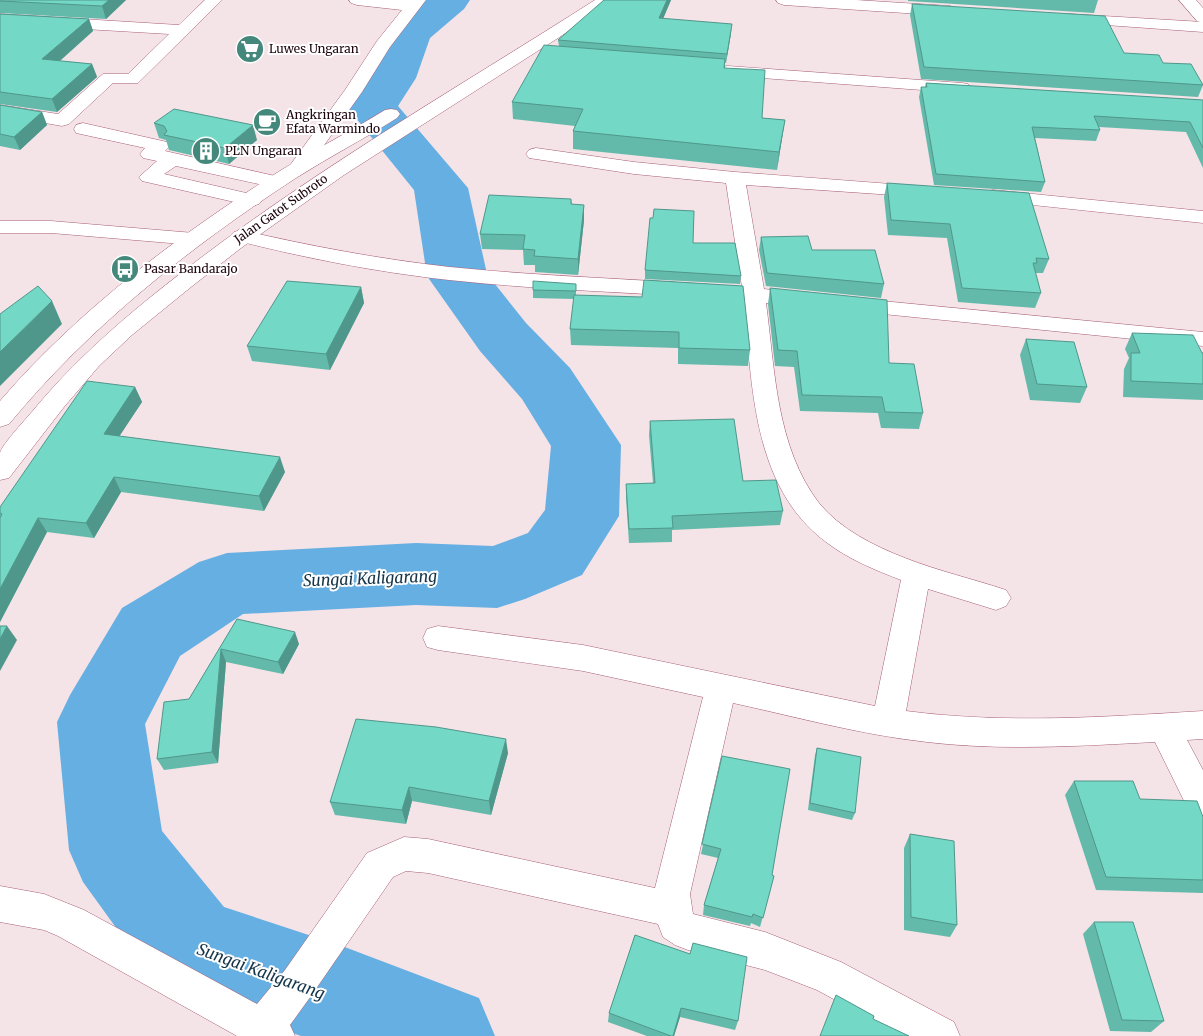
<svg xmlns="http://www.w3.org/2000/svg" width="1203" height="1036" viewBox="0 0 1203 1036" font-family="Merriweather,serif">
	<style>
		.lines { fill: none; stroke-linecap: round; stroke-linejoin: round }
		.river { fill: #66afe2; fill-rule: evenodd }
		.minor-casing { stroke: #a85f76; stroke-width: 1 }
		.major-casing { stroke: #a85f76; stroke-width: 1 }
		.highway-casing { stroke: #a85f76; stroke-width: 1 }
		.minor { fill: #fff; fill-rule: evenodd }
		.major { fill: #fff; fill-rule: evenodd }
		.highway { fill: #fff; fill-rule: evenodd }
		.wall { fill: #63baaa }
		.shaded-wall { fill: #50978b }
		.building { fill: #73d8c6; stroke: #50978b }
		.labels { text-anchor: middle; stroke-width: 4; stroke-linejoin: round; paint-order: stroke }
		.far-poi-label { font-size: 12px; fill: #1c030c; stroke: #fff; text-anchor: start }
		.far-street-label { font-size: 12px; fill: #1c030c; stroke: #fff }
		.water-label { font-size: 16px; font-style: italic; fill: #133449; stroke: #fff }
	</style>
	<rect width="100%" height="100%" fill="#f4e3e7"/>
	<g class="lines">
		<polygon class="river" points="422,0 470,0 464,9 430,38 416,78 398,106 468,188 487,274 526,323 570,368 621,445 619,516 582,575 525,599 497,608 416,605 243,614 180,656 145,724 162,831 224,907 342,946 479,998 495,1036 301,1036 192,998 156,983 83,882 69,850 57,722 70,695 122,608 199,562 227,553 416,543 493,546 528,533 545,510 551,446 522,399 480,351 427,276 414,190 347,107 369,77 388,32 394,22"/>
		<defs>
			<g id="minor">
				<polygon points="205,0 222,0 138,83 113,83 69,124 62,126 0,115 0,105 58,114 103,74 128,74 169,34 0,24 0,14 179,25"/>
				<polygon points="349,0 426,0 390,47 362,92 305,172 298,174 291,172 288,168 345,90 377,41 402,10 357,5 351,3"/>
				<polygon points="776,0 856,0 950,6 956,8 958,11 956,14 950,16 784,5 778,3"/>
				<polygon points="1070,14 1203,22 1203,32 1064,22 1062,19 1064,16"/>
				<polygon points="728,66 962,83 968,84 971,88 968,92 962,93 722,75 719,71 722,67"/>
				<polygon points="83,123 167,142 170,146 165,151 284,178 287,182 284,186 277,188 176,166 164,174 259,196 262,200 259,204 252,206 142,181 139,177 157,161 143,158 140,154 145,148 76,133 74,129 76,125"/>
				<path d="M536 148 634 162 735 172 930 187 933 191 930 195 923 197 746 185 764 289 814 295 817 300 814 305 806 307 766 303C775 370 776 447 819 503 840 529 874 546 905 558 938 571 973 579 1006 590L1011 598 1006 606 996 610 928 589 906 711C1005 724 1104 717 1203 711V739L1187 740 1203 770V820L1191 815 1155 742C1079 746 1003 751 927 742 862 735 797 717 733 703L690 894 693 914 765 932 841 962 954 1022 960 1036H901L817 990 765 970 688 950 675 945 663 937 658 924 428 873 406 871 393 877 311 996 290 1025 295 1036H237L58 936 44 930 0 922V886L44 894 84 910 257 1004 285 970 367 853 404 837 428 839 655 888 703 697 583 671 438 650 427 647 423 638 427 629 438 626 583 645 875 706 901 580C875 570 848 559 826 542 752 487 752 384 744 301 646 292 547 291 449 280 376 272 305 258 234 240L230 236 234 232 241 230C310 246 379 259 450 267 547 277 645 279 742 287L726 183 634 174 529 158 526 154 529 150Z"/>
				<polygon points="993,190 1203,211 1203,223 986,200 983,196 986,192"/>
				<polygon points="0,221 51,221 194,233 201,235 205,239 201,243 194,245 51,233 0,233"/>
				<polygon points="851,298 1203,332 1203,346 843,310 840,305 843,300"/>
			</g>
			<polygon id="major" points="1179,0 1196,0 1203,8 1203,23 1197,21"/>
			<g id="highway">
				<path d="M595 0H614L558 38 344 175 241 248 191 287 132 335 99 366 64 407 9 478 0 480C0 472 0 461 0 453 2 444 29 416 36 407 84 350 139 305 198 260 324 164 462 85 595 0Z"/>
				<path d="M391 109 397 110 400 114 397 118C364 139 329 157 296 178 190 247 90 326 9 424L0 427V401C79 309 180 234 283 169 316 149 351 131 385 110Z"/>
			</g>
		</defs>
		<use href="#minor" class="minor-casing"/>
		<use href="#major" class="major-casing"/>
		<use href="#highway" class="highway-casing"/>
		<use href="#minor" class="minor"/>
		<use href="#major" class="major"/>
		<use href="#highway" class="highway"/>
	</g>
	<g class="wall">
		<polygon points="0,0 126,0 106,19 0,13"/>
		<polygon points="671,0 663,19 731,33 726,63 725,63 725,68 762,118 785,120 777,170 573,149 573,131 575,126 513,119 512,102 559,46 558,40"/>
		<polygon points="908,0 1098,0 1094,13 908,1"/>
		<polygon points="912,4 1124,53 1203,85 1198,97 921,79 910,15"/>
		<polygon points="0,14 89,19 93,31 60,61 92,64 97,77 57,112 0,104"/>
		<polygon points="926,83 1203,100 1203,168 1186,132 1099,127 1100,130 1096,141 1035,138 1045,182 1041,192 934,185 919,97 921,87 925,87"/>
		<polygon points="0,105 42,112 47,125 20,150 0,146"/>
		<polygon points="154,123 257,140 229,164 169,150 166,140 159,138"/>
		<polygon points="887,183 1049,259 1043,273 1035,273 1041,293 1035,308 958,302 947,238 888,235 884,197"/>
		<polygon points="571,199 572,204 584,205 584,220 578,275 535,272 535,265 524,265 523,250 482,249 480,234"/>
		<polygon points="761,237 812,250 884,284 881,298 766,286 759,250"/>
		<polygon points="693,243 741,276 740,284 645,279 645,270"/>
		<polygon points="576,284 576,295 750,350 748,366 678,364 678,348 571,345 570,329 574,299 533,298 533,290"/>
		<polygon points="361,287 364,303 330,370 252,361 247,346"/>
		<polygon points="770,288 889,363 923,413 919,429 881,428 878,413 800,411 794,367 775,366 768,304"/>
		<polygon points="1132,333 1203,353 1203,400 1123,397 1124,369 1129,358 1125,349"/>
		<polygon points="1026,339 1087,387 1080,403 1030,400 1020,355"/>
		<polygon points="135,387 142,402 119,436 285,472 264,511 121,492 94,538 47,532 0,622 0,507"/>
		<polygon points="650,421 743,481 783,511 780,525 672,530 672,542 629,543 626,498 626,484 653,483 649,435"/>
		<polygon points="237,619 299,644 283,674 226,662 218,763 164,770 157,759 189,699"/>
		<polygon points="817,748 855,813 852,820 808,810 815,755"/>
		<polygon points="508,753 491,815 412,801 406,824 335,815 330,802"/>
		<polygon points="722,756 772,875 774,876 760,927 751,923 750,926 703,915 704,905 718,858 701,854"/>
		<polygon points="1074,781 1203,817 1203,893 1096,890 1065,795"/>
		<polygon points="910,834 957,925 950,937 904,930 904,848"/>
		<polygon points="1094,922 1164,1021 1151,1032 1110,1031 1083,934"/>
		<polygon points="635,935 738,1021 735,1030 680,1017 674,1036 647,1036 608,1022 609,1013"/>
	</g>
	<g class="shaded-wall">
		<polygon points="109,0 126,0 106,19 102,6"/>
		<polygon points="667,0 671,0 659,28 659,18"/>
		<polygon points="89,19 93,31 47,72 42,59"/>
		<polygon points="732,24 731,33 726,63 727,54"/>
		<polygon points="92,64 97,77 57,112 52,99"/>
		<polygon points="42,112 47,125 20,150 14,137"/>
		<polygon points="785,120 782,138 777,170 779,152"/>
		<polygon points="253,125 257,140 229,164 225,148"/>
		<polygon points="584,205 584,220 578,275 578,259"/>
		<polygon points="361,287 364,303 330,370 326,354"/>
		<polygon points="52,301 62,324 0,386 0,352"/>
		<polygon points="135,387 142,402 111,449 104,434"/>
		<polygon points="280,457 285,472 264,511 259,496"/>
		<polygon points="114,477 121,492 94,538 86,523"/>
		<polygon points="38,518 47,532 0,622 0,589"/>
		<polygon points="7,626 17,640 0,671 0,639"/>
		<polygon points="295,632 299,644 283,674 278,662"/>
		<polygon points="221,649 226,662 218,763 212,752"/>
		<polygon points="506,739 508,753 491,815 489,801"/>
		<polygon points="409,787 412,801 406,824 402,810"/>
		<polygon points="681,1008 680,1017 674,1036 673,1036"/>
	</g>
	<g class="building">
		<polygon points="0,0 109,0 102,6 0,1"/>
		<polygon points="604,0 667,0 659,18 732,24 727,54 558,40"/>
		<polygon points="912,4 1105,16 1124,53 1159,55 1163,63 1191,64 1203,85 924,67"/>
		<polygon points="0,14 89,19 42,59 92,64 52,99 0,92"/>
		<polygon points="544,45 725,59 724,68 765,70 762,118 785,120 779,152 573,131 583,109 512,102"/>
		<polygon points="926,83 1203,100 1203,148 1190,122 1094,116 1100,130 1032,127 1045,182 936,174 921,87 927,87"/>
		<polygon points="0,105 42,112 14,137 0,134"/>
		<polygon points="174,109 253,125 225,148 164,135 167,131 164,126 154,123"/>
		<polygon points="887,183 1029,193 1049,259 1036,258 1037,263 1033,263 1041,293 962,288 950,224 891,220"/>
		<polygon points="489,195 571,199 571,204 584,205 578,259 534,256 535,250 523,249 525,235 480,234"/>
		<polygon points="654,209 694,211 693,243 735,243 741,276 645,270 650,218 653,218"/>
		<polygon points="808,236 812,250 875,250 884,284 767,273 761,237"/>
		<polygon points="644,280 743,286 750,350 679,348 679,332 570,329 574,295 642,297"/>
		<polygon points="287,281 361,287 326,354 247,346"/>
		<polygon points="533,281 576,284 576,291 533,290"/>
		<polygon points="38,286 52,301 0,352 0,314"/>
		<polygon points="770,288 887,300 889,363 914,364 923,413 885,412 882,397 802,395 797,351 778,350"/>
		<polygon points="1132,333 1193,335 1202,353 1203,353 1203,384 1131,381 1131,353 1140,353"/>
		<polygon points="1026,339 1074,342 1087,387 1037,384"/>
		<polygon points="87,381 135,387 104,434 280,457 259,496 114,477 86,523 38,518 0,589 0,518 2,514 0,513 0,507"/>
		<polygon points="734,419 743,481 776,480 783,511 672,516 673,528 629,529 626,484 655,483 650,421"/>
		<polygon points="237,619 295,632 278,662 221,649 212,752 157,759 164,702 189,699"/>
		<polygon points="0,626 7,626 0,639"/>
		<polygon points="356,719 436,727 506,739 489,801 409,787 402,810 330,802"/>
		<polygon points="817,748 861,757 855,813 810,803"/>
		<polygon points="722,756 790,769 772,875 774,876 763,918 753,914 752,917 704,905 721,849 702,844"/>
		<polygon points="1074,781 1133,781 1140,799 1197,801 1203,817 1203,880 1106,877"/>
		<polygon points="910,834 954,841 957,925 911,917"/>
		<polygon points="1094,922 1133,922 1164,1021 1122,1020"/>
		<polygon points="635,935 690,954 693,943 747,957 738,1021 681,1008 673,1036 671,1036 609,1013"/>
		<polygon points="836,995 874,1016 873,1019 909,1036 820,1036"/>
	</g>
	<defs>
		<symbol id="supermarket-disc" viewBox="-11 -11 22 22"><circle r="9.5" fill="#44887c" stroke="#fff"/><path d="M-6-5.5h2.5l.6 2H6L4.5 2H-2.5L-4.4-4H-6ZM-1.5 3.2a1.3 1.3 0 1 0 .1 0ZM3 3.2a1.3 1.3 0 1 0 .1 0Z" fill="#fff"/></symbol>
		<symbol id="cafe-disc" viewBox="-11 -11 22 22"><circle r="9.5" fill="#44887c" stroke="#fff"/><path d="M-5.5-4.5H6V0H3Q3 3.5 0 3.5H-2.5Q-5.5 3.5-5.5 0ZM3-3.2v2h1.7v-2ZM-6 4.5H4V6H-6Z" fill="#fff"/></symbol>
		<symbol id="building-disc" viewBox="-11 -11 22 22"><circle r="9.5" fill="#44887c" stroke="#fff"/><path d="M-4-6H4V6H1V3H-1V6H-4ZM-2.5-4.3h1.7v1.8h-1.7ZM.8-4.3h1.7v1.8H.8ZM-2.5-1h1.7V.8h-1.7ZM.8-1h1.7V.8H.8Z" fill="#fff"/></symbol>
		<symbol id="bus-disc" viewBox="-11 -11 22 22"><circle r="9.5" fill="#44887c" stroke="#fff"/><path d="M-5-6H5V4H4V6H2V4H-2V6H-4V4H-5ZM-3.5-4V0h7V-4ZM-3.5 1.2v1.5H-2V1.2ZM2 1.2v1.5H3.5V1.2Z" fill="#fff"/></symbol>
	</defs>
	<g fill-rule="evenodd">
		<use href="#supermarket-disc" x="234" y="33" width="32" height="32"/>
		<use href="#cafe-disc" x="251" y="106" width="32" height="32"/>
		<use href="#building-disc" x="190" y="135" width="32" height="32"/>
		<use href="#bus-disc" x="109" y="253" width="32" height="32"/>
	</g>
	<g class="labels">
		<g class="far-poi-label">
			<text x="269" y="53">Luwes Ungaran</text>
			<text x="286" y="119">Angkringan<tspan x="286" dy="14">Efata Warmindo</tspan></text>
			<text x="225" y="155">PLN Ungaran</text>
			<text x="144" y="273">Pasar Bandarajo</text>
		</g>
		<g class="far-street-label">
			<text transform="translate(281 209) rotate(-35)" y="4">Jalan Gatot Subroto</text>
		</g>
		<g class="water-label">
			<text transform="translate(370 578) rotate(-2)" y="6">Sungai Kaligarang</text>
			<text transform="translate(261 971) rotate(20)" y="6">Sungai Kaligarang</text>
		</g>
	</g>
</svg>
